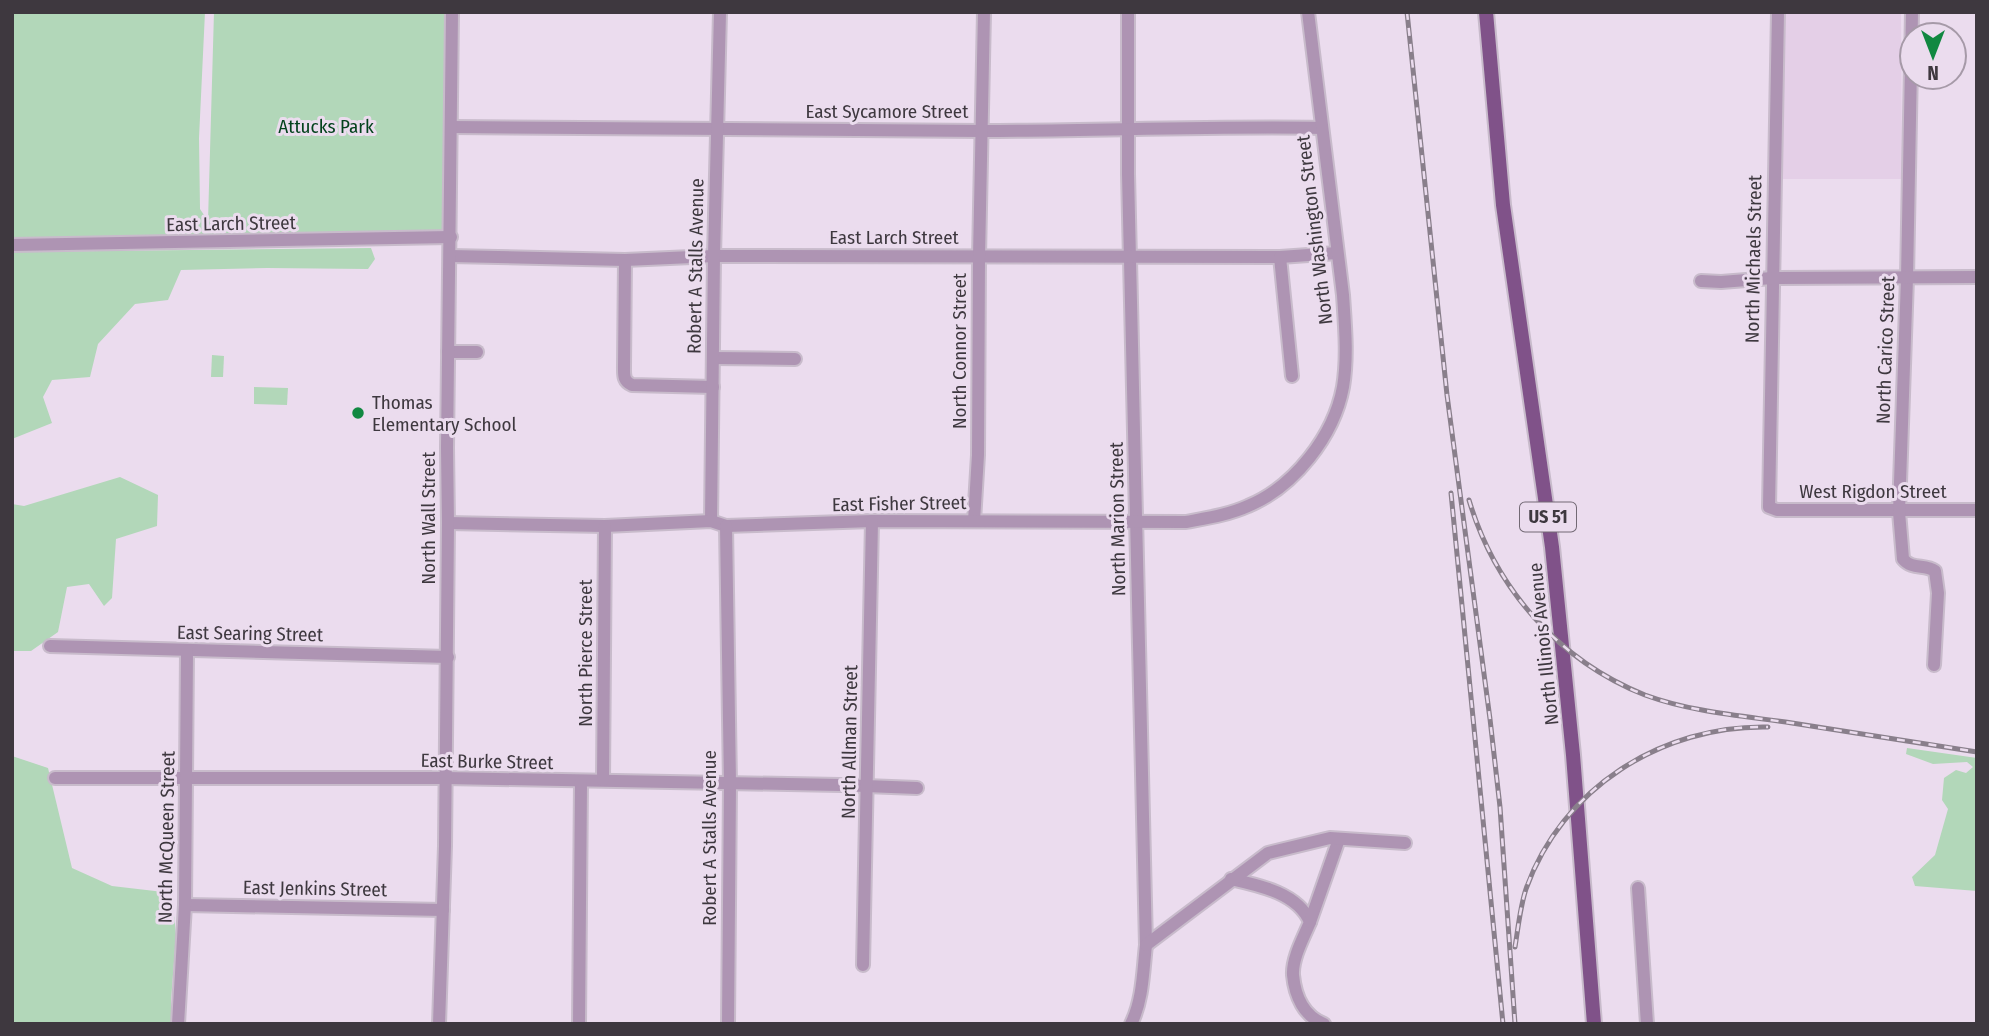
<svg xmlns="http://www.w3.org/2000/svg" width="1989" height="1036" viewBox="0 0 1989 1036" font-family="'Fira Sans Condensed',sans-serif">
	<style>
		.built { fill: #e4cfe7 }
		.green { fill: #b2d7b9 }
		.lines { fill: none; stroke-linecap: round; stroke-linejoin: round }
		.minor-casing { stroke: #c8bbcb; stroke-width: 16 }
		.major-casing { stroke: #c8bbcb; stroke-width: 18 }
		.minor { stroke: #ae94b3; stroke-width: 12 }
		.major { stroke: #805289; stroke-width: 14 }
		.rail-casing { stroke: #897f8b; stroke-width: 5 }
		.rail { stroke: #ebdcee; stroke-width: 2.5; stroke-dasharray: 8; stroke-linecap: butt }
		.poi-dot { fill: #118841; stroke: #ebdcee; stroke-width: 2.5 }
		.labels { text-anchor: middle; stroke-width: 6; stroke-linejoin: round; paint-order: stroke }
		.shield { fill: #ebdcee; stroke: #726974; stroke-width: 2 }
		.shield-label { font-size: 18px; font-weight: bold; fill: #3e383f }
		.street-label { font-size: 19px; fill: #3e383f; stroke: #ebdcee }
		.park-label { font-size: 19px; fill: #03421c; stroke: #ebdcee }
		.poi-label { font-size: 19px; fill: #3e383f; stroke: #ebdcee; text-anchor: start }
	</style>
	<rect width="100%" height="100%" fill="#ebdcee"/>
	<polygon class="built" points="1785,12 1901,12 1902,179 1782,179"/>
	<g class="green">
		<polygon points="12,12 205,12 199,138 200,209 208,221 214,12 454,12 451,237 12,239"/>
		<polygon points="371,248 375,259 368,269 267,268 181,270 168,300 135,304 98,344 90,377 52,380 43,397 52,423 12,439 12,252"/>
		<polygon points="212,355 224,356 223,377 211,377"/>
		<polygon points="254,387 288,388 287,405 254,404"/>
		<polygon points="120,477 158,495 157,526 116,539 112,598 104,606 89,584 67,587 58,632 31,651 12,651 12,504 24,506"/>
		<polygon points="1907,748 1977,758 1977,891 1915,886 1912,877 1935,855 1948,809 1942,800 1944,778 1956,770 1966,773 1973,767 1967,762 1933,764 1906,754"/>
		<polygon points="12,756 48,768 72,868 112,886 172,893 176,935 171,1001 173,1024 12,1024"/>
	</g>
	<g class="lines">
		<defs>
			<g id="minor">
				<path d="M1128 12V174L1146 945C1143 971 1143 1000 1131 1024"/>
				<polyline points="1778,12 1769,507 1777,510 1977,510"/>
				<path d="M1912 12 1907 278 1899 512 1903 559C1912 570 1925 564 1935 571L1938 593 1934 665"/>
				<path d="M452 127C629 129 806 131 982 131 1096 131 1209 126 1322 128"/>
				<polyline points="12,245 451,237"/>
				<polyline points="450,256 625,260 714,256 1280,257 1337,253"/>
				<polyline points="1280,257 1292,376"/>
				<path d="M625 260 624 366C624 375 623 381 632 385L713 387"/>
				<polyline points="1701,281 1721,282 1772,278 1977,277"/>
				<polyline points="448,352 477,352"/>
				<polyline points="713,358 795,359"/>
				<polyline points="711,521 714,256 720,12"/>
				<polyline points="974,521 978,455 979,257 984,12"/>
				<path d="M448 523 605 526 711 521 726 526 872 521 1186 522C1207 518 1228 515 1248 506 1294 487 1334 436 1343 387 1348 357 1345 325 1343 295L1308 12"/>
				<polyline points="726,526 730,784 728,1024"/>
				<polyline points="50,646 448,657"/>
				<polyline points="55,778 446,778 840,785 917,788"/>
				<polyline points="603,780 605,526"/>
				<path d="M1231 879C1258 885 1298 893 1310 922 1304 937 1292 958 1293 975 1295 996 1304 1016 1324 1024"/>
				<polyline points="1638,888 1647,1024"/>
				<polyline points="185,905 443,910"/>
				<polyline points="1310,922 1339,839"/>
				<polyline points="1146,945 1268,853 1330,838 1405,843"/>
				<polyline points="863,965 872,521"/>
				<polyline points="178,1024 185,905 187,651"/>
				<polyline points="439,1024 445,846 448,523 447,448 452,12"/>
				<polyline points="579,1024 581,782"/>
			</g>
			<polyline id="major" points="1486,12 1503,205 1552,547 1573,755 1594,1024"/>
		</defs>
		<use href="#minor" class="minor-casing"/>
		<use href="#major" class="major-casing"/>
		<use href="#minor" class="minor"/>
		<use href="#major" class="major"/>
		<defs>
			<g id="rail">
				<polyline points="1407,12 1447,395 1490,719 1500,807 1515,1024"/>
				<polyline points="1451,493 1503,1024"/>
				<path d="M1469 500C1495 588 1559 661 1645 695 1691 712 1744 716 1792 723 1854 733 1915 742 1977 752"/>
				<path d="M1515 947C1518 929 1520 907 1526 889 1562 788 1662 725 1768 727"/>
			</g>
		</defs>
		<use href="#rail" class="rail-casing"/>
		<use href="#rail" class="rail"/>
	</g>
	<circle class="poi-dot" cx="358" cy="413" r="7"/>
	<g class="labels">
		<rect class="shield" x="1520" y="502.5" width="56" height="29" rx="5"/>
		<g class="shield-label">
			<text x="1548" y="523">US 51</text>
		</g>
		<g class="street-label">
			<text x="887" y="118">East Sycamore Street</text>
			<text transform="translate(231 223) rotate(-1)" y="7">East Larch Street</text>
			<text transform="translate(1314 230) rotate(-97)" y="7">North Washington Street</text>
			<text x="894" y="244">East Larch Street</text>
			<text transform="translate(1753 259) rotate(-89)" y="7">North Michaels Street</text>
			<text transform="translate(695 266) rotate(-89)" y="7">Robert A Stalls Avenue</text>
			<text transform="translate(1885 350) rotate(-88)" y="7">North Carico Street</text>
			<text transform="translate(959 351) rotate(-90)" y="7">North Connor Street</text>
			<text x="1873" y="498">West Rigdon Street</text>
			<text transform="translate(899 503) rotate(-1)" y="7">East Fisher Street</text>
			<text transform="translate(428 518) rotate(-90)" y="7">North Wall Street</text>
			<text transform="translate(1117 519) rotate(-91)" y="7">North Marion Street</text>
			<text transform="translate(250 633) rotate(1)" y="7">East Searing Street</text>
			<text transform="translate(1543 644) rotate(-96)" y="7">North Illinois Avenue</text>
			<text transform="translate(585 653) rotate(-90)" y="7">North Pierce Street</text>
			<text transform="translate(849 742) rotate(-89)" y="7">North Allman Street</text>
			<text transform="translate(487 761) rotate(1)" y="7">East Burke Street</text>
			<text transform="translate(166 837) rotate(-89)" y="7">North McQueen Street</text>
			<text transform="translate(709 838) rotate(-90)" y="7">Robert A Stalls Avenue</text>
			<text transform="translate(315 888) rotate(1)" y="7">East Jenkins Street</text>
		</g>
		<g class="park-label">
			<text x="326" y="133">Attucks Park</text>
		</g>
		<g class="poi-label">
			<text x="372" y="409">Thomas<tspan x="372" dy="22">Elementary School</tspan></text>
		</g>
	</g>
	<rect width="1989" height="1036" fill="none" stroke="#3e383f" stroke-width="28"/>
	<g transform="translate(1933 56) rotate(180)"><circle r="33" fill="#ebdcee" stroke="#a69aa8" stroke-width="2"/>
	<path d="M0-5L12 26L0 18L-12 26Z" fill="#118841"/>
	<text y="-10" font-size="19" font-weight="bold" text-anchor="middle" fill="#3e383f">N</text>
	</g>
</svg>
